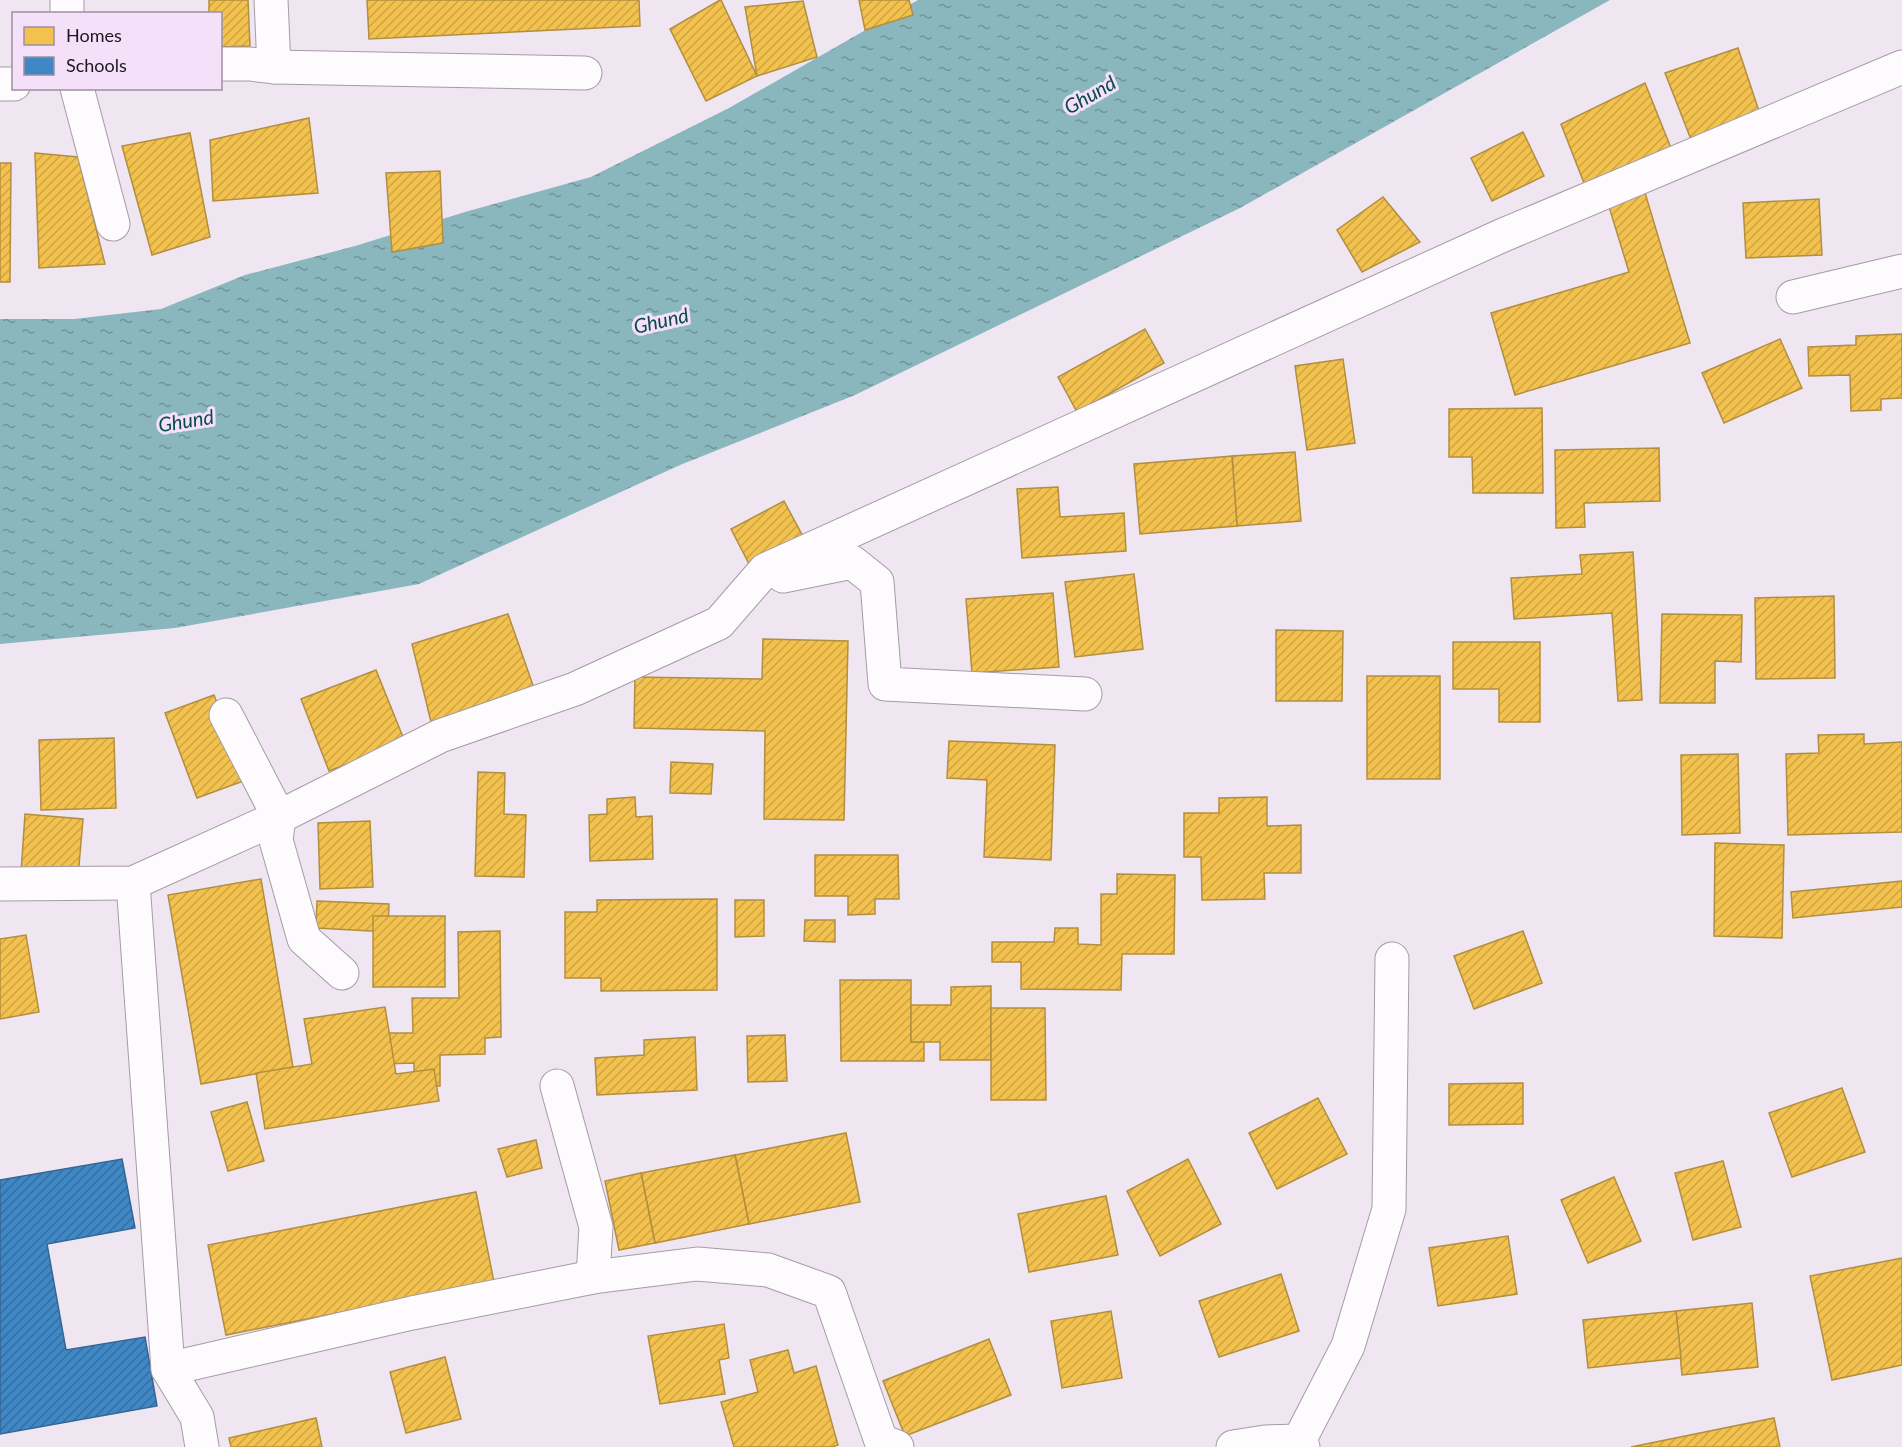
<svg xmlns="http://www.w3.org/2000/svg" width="1902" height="1447" viewBox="0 0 1902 1447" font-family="Lato,sans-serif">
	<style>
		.water { fill: url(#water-ripples) }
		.homes { fill: url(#homes-hatch); stroke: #b28e40; stroke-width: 1.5 }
		.schools { fill: url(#schools-hatch); stroke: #356693; stroke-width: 1.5 }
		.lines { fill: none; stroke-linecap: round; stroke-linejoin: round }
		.street-casing { stroke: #a49ca5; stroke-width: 35 }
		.street { stroke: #fdfbfd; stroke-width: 33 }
		.labels { text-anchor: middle; stroke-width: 6; stroke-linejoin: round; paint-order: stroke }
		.water-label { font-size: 20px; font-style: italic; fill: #09494e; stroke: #f4e0f8 }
	</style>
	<defs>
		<pattern id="water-ripples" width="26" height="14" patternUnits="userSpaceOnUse" patternTransform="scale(1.5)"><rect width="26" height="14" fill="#8ab6be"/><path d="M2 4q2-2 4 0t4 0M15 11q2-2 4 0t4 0" fill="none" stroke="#70939a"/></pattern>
		<pattern id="homes-hatch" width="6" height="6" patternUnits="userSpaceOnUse" patternTransform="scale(1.5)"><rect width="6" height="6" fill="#f2c14e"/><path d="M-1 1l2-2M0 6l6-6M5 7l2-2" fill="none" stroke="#cfa544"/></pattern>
		<pattern id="schools-hatch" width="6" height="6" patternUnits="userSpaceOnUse" patternTransform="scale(1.5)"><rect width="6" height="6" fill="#3f88c5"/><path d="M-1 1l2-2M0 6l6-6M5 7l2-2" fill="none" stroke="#346e9f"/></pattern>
	</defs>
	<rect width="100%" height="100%" fill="#f0e6f2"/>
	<polygon class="water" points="918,0 1610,0 1240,208 855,395 680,465 419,584 175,628 0,644 0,319 74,319 161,309 245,275 355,246 465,212 591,177 729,108"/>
	<g class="homes">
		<polygon points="209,0 248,0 250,46 220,47 220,14 192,14 209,13"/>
		<polygon points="367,0 639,0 640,26 369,39"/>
		<polygon points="720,0 721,0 757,76 706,101 670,29"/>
		<polygon points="859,0 909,0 913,15 865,30"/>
		<polygon points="803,1 817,57 757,76 745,7"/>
		<polygon points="1738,48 1760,114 1692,142 1665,73"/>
		<polygon points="1645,83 1671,148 1584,183 1561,124"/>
		<polygon points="309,118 318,193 213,201 210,140"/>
		<polygon points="1523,132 1544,176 1492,201 1471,158"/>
		<polygon points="190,133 210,237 152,255 122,146"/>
		<polygon points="35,153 78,157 105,264 39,268"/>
		<polygon points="0,163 11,163 10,282 0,282"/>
		<polygon points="440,171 443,243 392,252 386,173"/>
		<polygon points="1643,186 1690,343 1515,395 1491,313 1629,272 1606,197"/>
		<polygon points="1383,197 1420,242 1362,272 1337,230"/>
		<polygon points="1819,199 1822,255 1746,258 1743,203"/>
		<polygon points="1145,329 1164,363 1077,412 1058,377"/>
		<polygon points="1902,334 1902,398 1881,399 1881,410 1851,411 1850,375 1809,376 1808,347 1856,345 1856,336"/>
		<polygon points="1780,339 1802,388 1724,423 1702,373"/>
		<polygon points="1343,359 1355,443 1307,450 1295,366"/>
		<polygon points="1542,408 1543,493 1473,493 1472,457 1449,457 1449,409"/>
		<polygon points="1659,448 1660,501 1584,503 1585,527 1556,528 1555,450"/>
		<polygon points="1295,452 1301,521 1237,526 1232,456"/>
		<polygon points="1232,456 1237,526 1140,534 1134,464"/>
		<polygon points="1058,487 1060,517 1124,513 1126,551 1022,558 1017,489"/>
		<polygon points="784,501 814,557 760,585 731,529"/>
		<polygon points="1633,552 1642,700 1618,701 1612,613 1514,619 1511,578 1582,574 1580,555"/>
		<polygon points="1134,574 1143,649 1075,657 1065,582"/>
		<polygon points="1053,593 1059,667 972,673 966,599"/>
		<polygon points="1834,596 1835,678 1756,679 1755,598"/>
		<polygon points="508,614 534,688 432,726 412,644"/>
		<polygon points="1662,614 1742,615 1741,662 1715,661 1715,703 1660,703"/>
		<polygon points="1276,630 1343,631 1342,701 1276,701"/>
		<polygon points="763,639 848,641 844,820 764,819 765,731 634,728 635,677 762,679"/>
		<polygon points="1453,642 1540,642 1540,722 1499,722 1499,689 1453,689"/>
		<polygon points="376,670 405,742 329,771 301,699"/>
		<rect x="1367" y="676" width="73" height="103"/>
		<polygon points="214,695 246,780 197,798 165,713"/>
		<polygon points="1864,734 1864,744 1902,742 1902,832 1788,835 1786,754 1819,753 1818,735"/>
		<polygon points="114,738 116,808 41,810 39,740"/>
		<polygon points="949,741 1055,745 1051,860 984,857 987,780 947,778"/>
		<polygon points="1738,754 1740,833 1682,835 1681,755"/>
		<polygon points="671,762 713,764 711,794 670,793"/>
		<polygon points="478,772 505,773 504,814 526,815 524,877 475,876"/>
		<polygon points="635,797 636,817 652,816 653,859 590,861 589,815 607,814 607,799"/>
		<polygon points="1267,797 1267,826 1301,825 1301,873 1264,873 1265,899 1202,900 1201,857 1184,857 1184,813 1219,813 1219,798"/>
		<polygon points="25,814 83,819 78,877 21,873"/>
		<polygon points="370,821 373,887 320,889 318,823"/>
		<polygon points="1715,843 1784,845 1782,938 1714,936"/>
		<polygon points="815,855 898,855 899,899 875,899 875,914 848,915 848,896 815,896"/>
		<polygon points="1117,874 1175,875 1174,954 1122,954 1121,990 1021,989 1021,962 992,962 992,942 1054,942 1055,928 1078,928 1078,944 1101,945 1101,894 1117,894"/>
		<polygon points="261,879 293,1067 201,1084 168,895"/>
		<polygon points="1902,881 1902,907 1793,918 1791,892"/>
		<polygon points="717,899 717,990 601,991 601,978 565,978 565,912 597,912 597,900"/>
		<polygon points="735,900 764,900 764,936 735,937"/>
		<polygon points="317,901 389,904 388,932 316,928"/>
		<rect x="373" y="916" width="72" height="71"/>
		<polygon points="805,920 835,920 835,942 804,941"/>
		<polygon points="500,931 501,1037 485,1038 485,1054 440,1055 440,1086 414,1086 414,1063 384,1064 383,1033 413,1033 412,998 459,998 458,932"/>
		<polygon points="1523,931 1542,983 1474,1009 1454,956"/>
		<polygon points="26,935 39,1012 0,1019 0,939"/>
		<polygon points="840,980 911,980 911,1042 924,1042 924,1061 841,1061"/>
		<polygon points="991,986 991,1060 940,1060 940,1042 911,1042 911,1005 951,1005 951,987"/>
		<polygon points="385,1007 396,1074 434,1069 439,1101 265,1129 256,1073 312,1064 304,1019"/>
		<polygon points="991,1008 1045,1008 1046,1100 991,1100"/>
		<polygon points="785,1035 787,1081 748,1082 747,1036"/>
		<polygon points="695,1037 697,1090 597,1095 595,1058 644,1055 644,1040"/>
		<polygon points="1523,1083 1523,1124 1449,1125 1449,1084"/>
		<polygon points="1842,1088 1865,1152 1792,1177 1769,1113"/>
		<polygon points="1318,1098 1347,1154 1277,1189 1249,1133"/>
		<polygon points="247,1102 264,1161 228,1171 211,1112"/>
		<polygon points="846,1133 860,1202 749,1224 735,1155"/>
		<polygon points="536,1140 542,1168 507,1177 498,1149"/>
		<polygon points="735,1155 749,1224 655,1243 641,1173"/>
		<polygon points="1188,1159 1221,1224 1160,1256 1127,1191"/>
		<polygon points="1723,1161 1741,1227 1693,1240 1675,1173"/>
		<polygon points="641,1173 655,1243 619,1250 605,1181"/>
		<polygon points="1614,1177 1641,1241 1588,1263 1561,1200"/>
		<polygon points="476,1192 494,1282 226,1335 208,1245"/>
		<polygon points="1106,1196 1118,1255 1029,1272 1018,1214"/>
		<polygon points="1508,1236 1517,1294 1438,1306 1429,1248"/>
		<polygon points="1902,1258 1902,1365 1832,1380 1810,1276"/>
		<polygon points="1281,1274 1299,1331 1219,1357 1199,1301"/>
		<polygon points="1752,1303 1758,1367 1682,1375 1676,1311"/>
		<polygon points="1111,1311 1122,1378 1062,1388 1051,1321"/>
		<polygon points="1676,1311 1681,1358 1588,1368 1583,1320"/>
		<polygon points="724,1324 729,1358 719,1360 725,1394 660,1404 648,1336"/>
		<polygon points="989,1339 1011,1395 905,1436 883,1381"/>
		<polygon points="788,1350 794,1373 816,1366 838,1445 832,1447 734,1447 721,1402 758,1392 750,1360"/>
		<polygon points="445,1357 461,1419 406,1433 390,1372"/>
		<polygon points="316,1418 322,1447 231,1447 229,1438"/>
		<polygon points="1774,1418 1780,1447 1631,1447"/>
	</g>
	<polygon class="schools" points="122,1159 135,1228 47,1244 66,1350 145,1337 157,1406 0,1434 0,1180"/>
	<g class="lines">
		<defs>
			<g id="street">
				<polyline points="67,0 67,14"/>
				<polyline points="271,0 274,67"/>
				<polyline points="220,64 250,64 274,67 585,73"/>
				<polyline points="0,84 14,84"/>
				<polyline points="77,88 113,224"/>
				<polyline points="1793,297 1902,271"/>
				<polyline points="783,576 852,562 877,582 885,684 1085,694"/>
				<polyline points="226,715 279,817 276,840 304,939 342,973"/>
				<polyline points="133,883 168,1369 197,1417 202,1447"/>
				<polyline points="0,884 133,883 279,817 440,736 575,689 719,623 765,570 1501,236 1902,67"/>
				<polyline points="557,1086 596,1227 593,1277"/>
				<polyline points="168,1369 412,1313 593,1277 697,1264 768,1270 829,1292 881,1441 897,1447"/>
				<polyline points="1233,1447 1265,1442 1299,1441"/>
				<polyline points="1303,1447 1299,1441 1348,1346 1389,1209 1392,959"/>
			</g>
		</defs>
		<use href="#street" class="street-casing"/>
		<use href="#street" class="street"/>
	</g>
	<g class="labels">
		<g class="water-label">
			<text transform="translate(1090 95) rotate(-30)" y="7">Ghund</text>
			<text transform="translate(661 321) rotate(-13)" y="7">Ghund</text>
			<text transform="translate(186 421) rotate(-9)" y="7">Ghund</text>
		</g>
	</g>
	<rect x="12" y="12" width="210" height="78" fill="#f4e0f8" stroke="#9e8fa1" stroke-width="1.5"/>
	<rect x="24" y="27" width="30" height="18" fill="#f2c14e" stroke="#9e8fa1" stroke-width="1.5"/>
	<text x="66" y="42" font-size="18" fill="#1d161f">Homes</text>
	<rect x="24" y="57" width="30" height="18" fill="#3f88c5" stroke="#9e8fa1" stroke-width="1.5"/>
	<text x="66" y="72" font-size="18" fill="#1d161f">Schools</text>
</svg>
